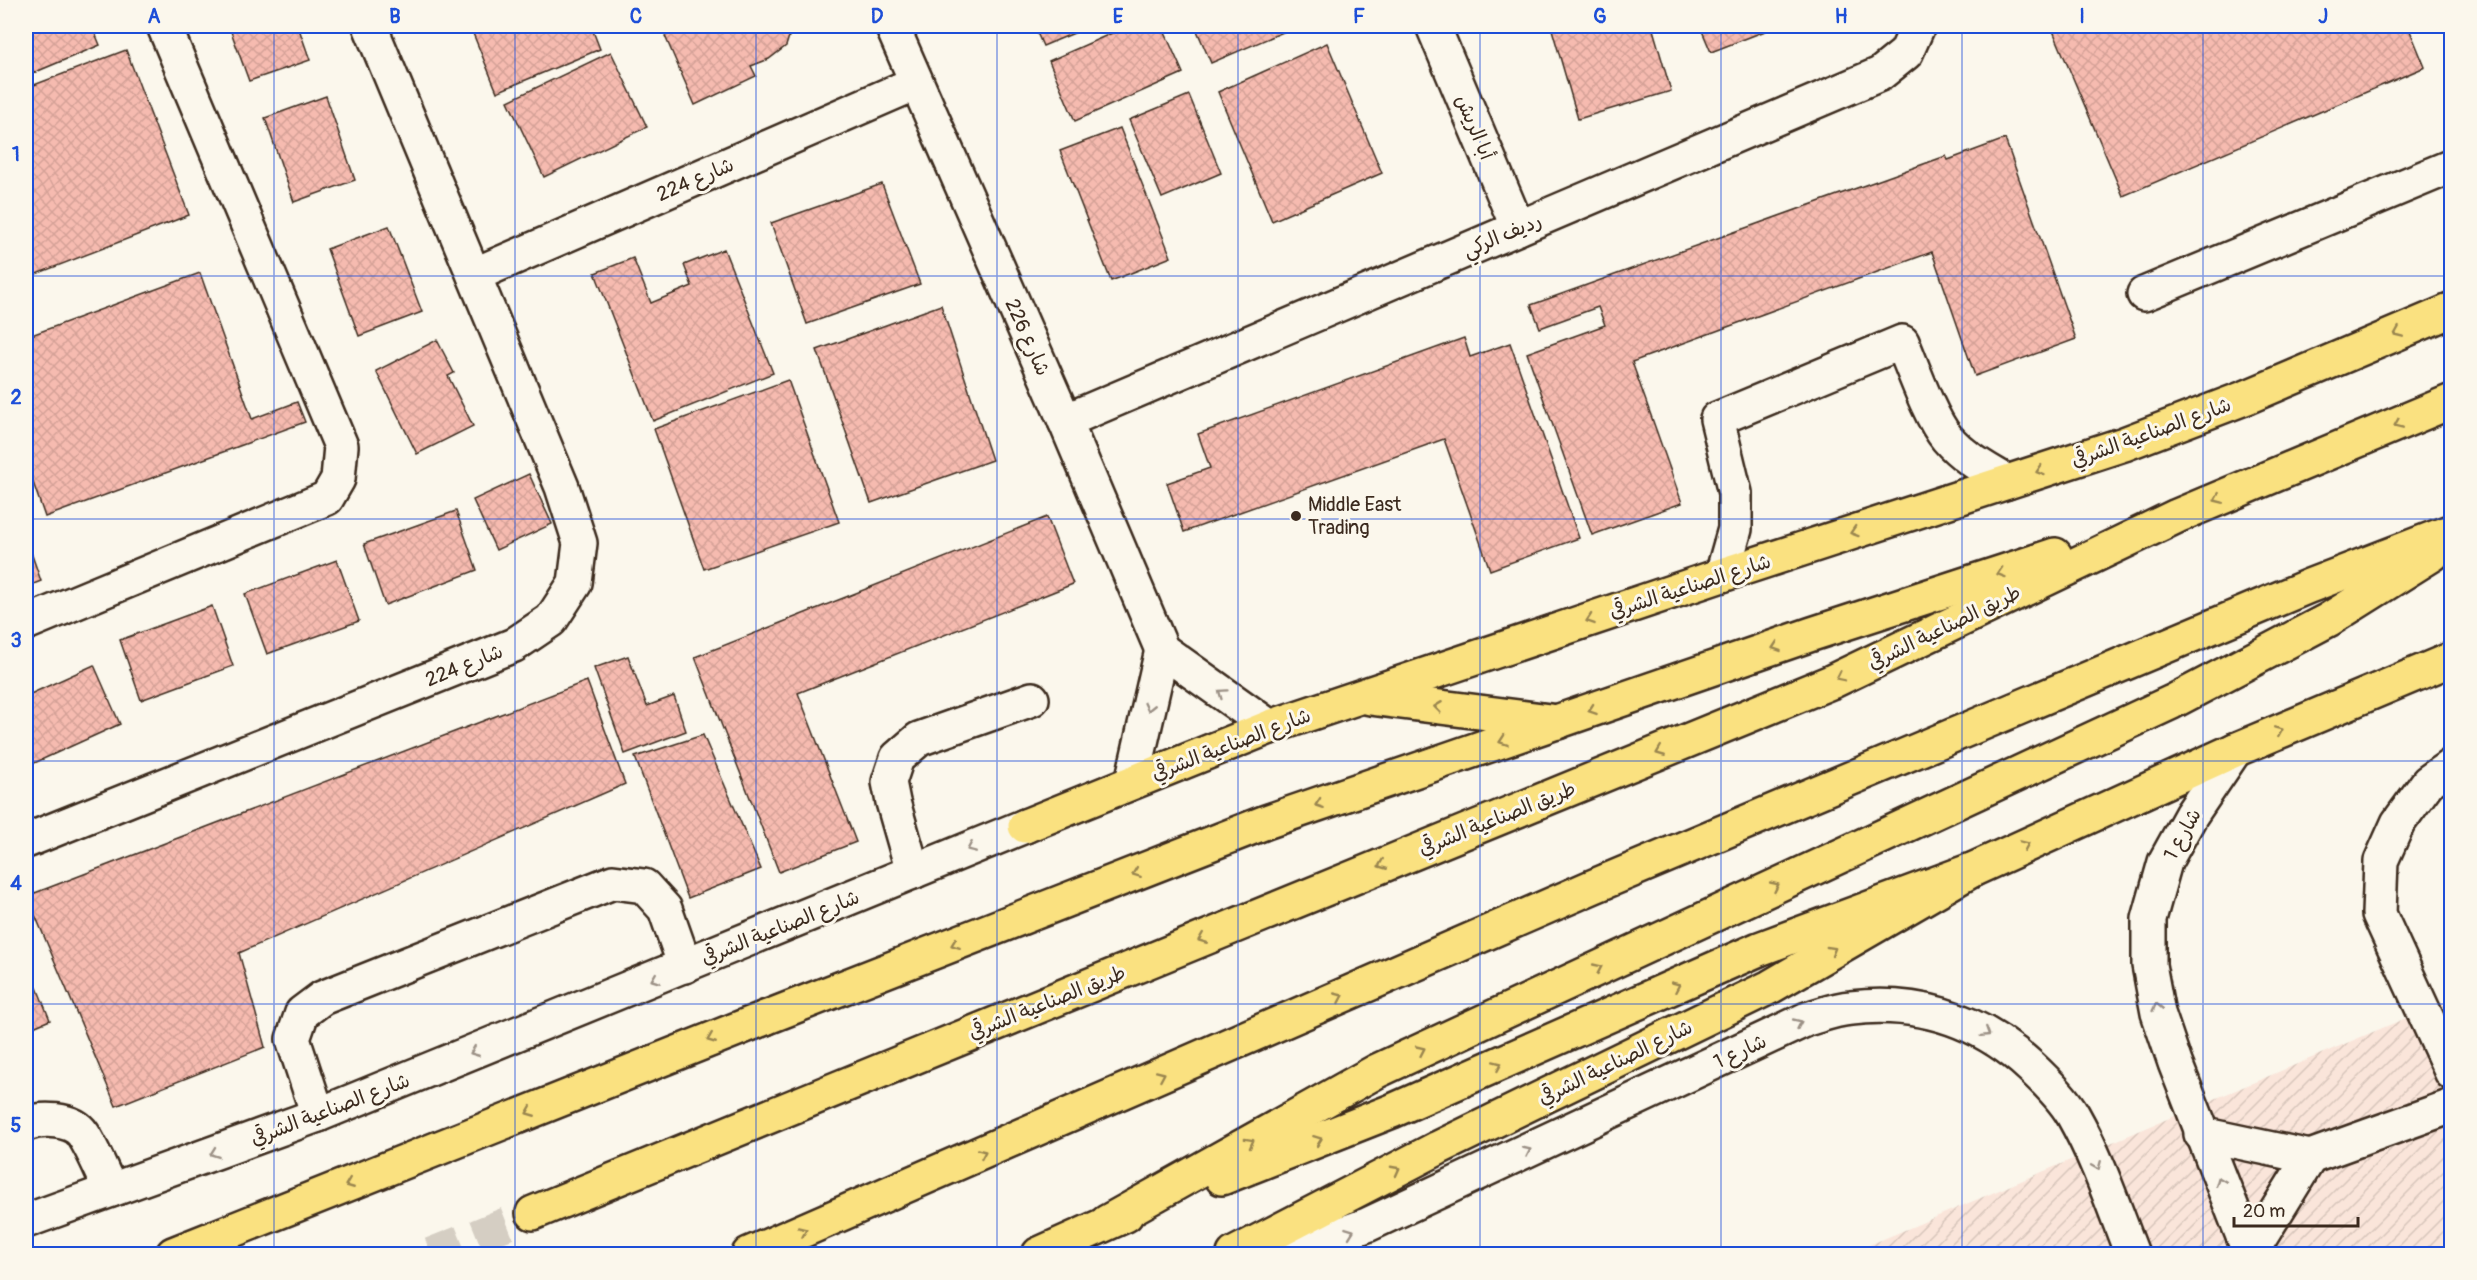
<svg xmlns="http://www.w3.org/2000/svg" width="2477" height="1280" viewBox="0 0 2477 1280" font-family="Pangolin,'Playpen Sans Arabic',sans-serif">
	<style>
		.industrial { fill: url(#industrial-furrows) }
		.building { fill: url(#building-cross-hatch); stroke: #3b2a1e; stroke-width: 1.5 }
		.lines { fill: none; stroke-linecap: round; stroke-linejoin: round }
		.highway-tunnel { stroke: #d5cec3; stroke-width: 33; stroke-dasharray: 33 16; stroke-linecap: butt }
		.minor-casing { stroke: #3b2a1e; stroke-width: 38 }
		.major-casing { stroke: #3b2a1e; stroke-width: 38 }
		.highway-casing { stroke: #3b2a1e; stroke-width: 38 }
		.minor { stroke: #fbf7ec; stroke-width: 33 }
		.major { stroke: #fae180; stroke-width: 33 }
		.highway { stroke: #fae180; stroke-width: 33 }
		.oneway { stroke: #9a864f }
		.oneway2 { stroke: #9b9085 }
		.grid { fill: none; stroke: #1d4ed8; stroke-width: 1.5; stroke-opacity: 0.55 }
		.poi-dot { fill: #3b2a1e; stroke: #fbf7ec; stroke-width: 2 }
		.labels { text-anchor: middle; stroke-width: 6; stroke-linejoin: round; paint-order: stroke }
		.street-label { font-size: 20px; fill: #3b2a1e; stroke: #fbf7ec }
		.poi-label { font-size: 20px; fill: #3b2a1e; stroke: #fbf7ec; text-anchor: start }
		.neatline { fill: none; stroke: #1d4ed8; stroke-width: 2 }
		.grid-label { font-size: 20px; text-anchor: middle; font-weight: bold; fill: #1d4ed8 }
	</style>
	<defs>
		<pattern id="industrial-furrows" width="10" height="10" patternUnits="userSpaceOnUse" patternTransform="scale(1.5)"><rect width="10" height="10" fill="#fae5da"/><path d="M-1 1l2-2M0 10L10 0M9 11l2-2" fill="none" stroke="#d7c5bb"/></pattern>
		<pattern id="building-cross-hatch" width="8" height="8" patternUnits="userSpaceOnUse" patternTransform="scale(1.5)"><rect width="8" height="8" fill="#f6bbb0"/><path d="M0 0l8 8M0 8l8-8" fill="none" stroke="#d4a197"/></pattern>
	</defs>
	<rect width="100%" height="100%" fill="#fbf7ec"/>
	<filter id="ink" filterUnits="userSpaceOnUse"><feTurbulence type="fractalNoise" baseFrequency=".0167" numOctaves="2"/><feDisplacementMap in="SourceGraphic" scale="12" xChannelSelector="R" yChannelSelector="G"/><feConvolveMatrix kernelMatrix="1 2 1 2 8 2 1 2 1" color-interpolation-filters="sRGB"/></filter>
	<g filter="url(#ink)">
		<polygon class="industrial" points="2451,999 2451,1254 1848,1254"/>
		<g class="building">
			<polygon points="26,26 92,26 100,45 26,76"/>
			<polygon points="229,26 298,26 310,60 249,81"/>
			<polygon points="470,26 591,26 600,49 497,92"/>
			<polygon points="660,26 674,26 662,31"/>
			<polygon points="688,26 791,26 791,30 786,46 769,59 751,66 756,76 695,105 665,36"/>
			<polygon points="1034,26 1091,26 1043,46"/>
			<polygon points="1128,26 1162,26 1183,73 1075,121 1049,61"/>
			<polygon points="1195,26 1297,26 1211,63"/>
			<polygon points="1551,26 1652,26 1671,91 1578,119"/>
			<polygon points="1700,26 1778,26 1711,52"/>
			<polygon points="2051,26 2408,26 2425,67 2123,196"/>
			<polygon points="1327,43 1382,173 1272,221 1218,92"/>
			<polygon points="126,50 189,215 26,278 26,88"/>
			<polygon points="611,52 647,127 544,177 508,101"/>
			<polygon points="1189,95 1221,173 1162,198 1129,120"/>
			<polygon points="326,96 355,180 294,202 265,118"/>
			<polygon points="1120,128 1171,257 1111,281 1060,151"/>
			<polygon points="2005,139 2076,339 1975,376 1932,252 1632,362 1682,503 1592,535 1527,353 1605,325 1598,307 1540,328 1531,305 1946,156 1948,160"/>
			<polygon points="882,184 920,284 807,324 771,223"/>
			<polygon points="389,226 422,312 359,336 327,249"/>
			<polygon points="724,249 773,373 653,421 595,273 633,258 651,303 692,286 684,265"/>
			<polygon points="200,273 252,419 297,402 305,422 45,517 26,462 26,337"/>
			<polygon points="941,305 992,460 871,503 817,350"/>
			<polygon points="1464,338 1470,357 1510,343 1579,538 1490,570 1444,439 1184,532 1167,483 1210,468 1198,434"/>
			<polygon points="437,340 454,373 448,376 473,426 417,454 376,371"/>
			<polygon points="788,380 839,522 704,569 654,429"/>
			<polygon points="529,474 552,524 496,550 473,500"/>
			<polygon points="456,511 477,570 385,605 364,544"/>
			<polygon points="1047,517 1073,584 798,693 856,842 779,872 695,657"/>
			<polygon points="26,538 41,581 26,587"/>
			<polygon points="337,560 359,621 267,654 245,594"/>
			<polygon points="212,606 233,666 141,700 120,640"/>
			<polygon points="628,656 647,706 674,696 686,731 625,754 594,668"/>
			<polygon points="94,665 120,724 30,765 26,755 26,696"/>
			<polygon points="587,681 625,784 239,953 265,1047 116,1106 27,896"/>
			<polygon points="703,735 761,869 688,898 635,757"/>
			<polygon points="26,960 50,1020 26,1030"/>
		</g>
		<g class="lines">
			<polyline class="highway-tunnel" points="431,1254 533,1213"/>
			<defs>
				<g id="minor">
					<polyline points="892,26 1065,421 1162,650 1270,727"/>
					<polyline points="1433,26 1518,228"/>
					<polyline points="474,275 916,83"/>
					<polyline points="2144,294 2452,166"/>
					<polyline points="1065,421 1880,74 1906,53 1918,26"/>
					<path d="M1722 575 1735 529V493L1717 419 1902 342C1913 368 1930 418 1947 438 1964 458 1986 469 2007 482"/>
					<polyline points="26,623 327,498 338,479 341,446 164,26"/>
					<polyline points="2235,750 2191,815 2165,862 2149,919 2149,965 2158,1013 2175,1063 2250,1254"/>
					<polyline points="2452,765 2428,782 2398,823 2381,861 2379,914 2452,1073"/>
					<polyline points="1132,782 1162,650"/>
					<polyline points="26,841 514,645 551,620 575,583 580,543 562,487 370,26"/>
					<polyline points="913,872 893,802 889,782 897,758 919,739 1032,699"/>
					<polyline points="318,1115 293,1039 302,1013 322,998 613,882 644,886 665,909 685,966"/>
					<path d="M26 1124C41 1118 72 1118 83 1134 94 1151 102 1172 111 1190"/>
					<polyline points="2201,1134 2310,1157"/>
					<polyline points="2310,1157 2452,1106"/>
					<polyline points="26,1221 318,1115 1025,826"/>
					<path d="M1251 1247C1295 1247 1327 1240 1367 1225L1807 1019C1821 1015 1836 1009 1851 1008 1921 1000 1980 1020 2031 1067 2046 1081 2063 1098 2073 1115 2098 1159 2114 1208 2132 1254"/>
					<polyline points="2250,1254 2310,1157"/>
				</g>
				<g id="major">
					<polyline points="1370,698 1558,722"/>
					<polyline points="1025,826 1270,727 1722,575 2124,444 2247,397 2452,310"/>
					<polyline points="173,1254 765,1018"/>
					<polyline points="1234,1254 1438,1148 1770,987 1972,870 2235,750 2452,659"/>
				</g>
				<g id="highway">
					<polyline points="765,1018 1266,822 1812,634 2055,555"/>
					<polyline points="1222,1178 1392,1111 1759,949 1972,870"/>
					<polyline points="533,1213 1831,682 2177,516 2452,401"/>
					<polyline points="1107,1222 1377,1071 2172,702 2328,620 2433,554"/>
					<polyline points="749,1254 1592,887 2309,586 2452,531"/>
					<polyline points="1039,1254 1126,1215"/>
				</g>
			</defs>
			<use href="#minor" class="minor-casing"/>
			<use href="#major" class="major-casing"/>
			<use href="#highway" class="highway-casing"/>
			<use href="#minor" class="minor"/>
			<use href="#major" class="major"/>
			<use href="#highway" class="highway"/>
		</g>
		<defs><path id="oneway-chevron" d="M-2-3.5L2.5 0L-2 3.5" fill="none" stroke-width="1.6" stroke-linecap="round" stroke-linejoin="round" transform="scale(1.5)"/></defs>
		<g class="oneway">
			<use href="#oneway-chevron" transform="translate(2398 333) rotate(157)"/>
			<use href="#oneway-chevron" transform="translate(2398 424) rotate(157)"/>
			<use href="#oneway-chevron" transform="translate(2040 471) rotate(162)"/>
			<use href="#oneway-chevron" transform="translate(2218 499) rotate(157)"/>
			<use href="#oneway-chevron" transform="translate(1854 532) rotate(162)"/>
			<use href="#oneway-chevron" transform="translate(2001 573) rotate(162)"/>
			<use href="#oneway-chevron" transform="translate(1590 620) rotate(161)"/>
			<use href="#oneway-chevron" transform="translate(1776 647) rotate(161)"/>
			<use href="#oneway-chevron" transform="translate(1840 677) rotate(154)"/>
			<use href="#oneway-chevron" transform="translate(1438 707) rotate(-173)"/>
			<use href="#oneway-chevron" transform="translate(1592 710) rotate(161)"/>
			<use href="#oneway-chevron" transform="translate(2279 731) rotate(-23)"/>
			<use href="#oneway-chevron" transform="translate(1503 741) rotate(161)"/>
			<use href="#oneway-chevron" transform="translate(1660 752) rotate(158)"/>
			<use href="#oneway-chevron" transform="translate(1319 804) rotate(161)"/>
			<use href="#oneway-chevron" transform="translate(2025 845) rotate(-24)"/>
			<use href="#oneway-chevron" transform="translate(1382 865) rotate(158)"/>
			<use href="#oneway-chevron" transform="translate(1136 873) rotate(159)"/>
			<use href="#oneway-chevron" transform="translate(1775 886) rotate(-25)"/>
			<use href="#oneway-chevron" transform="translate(1202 939) rotate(158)"/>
			<use href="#oneway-chevron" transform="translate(955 944) rotate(159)"/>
			<use href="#oneway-chevron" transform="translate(1832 950) rotate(-30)"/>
			<use href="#oneway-chevron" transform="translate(1598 968) rotate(-25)"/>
			<use href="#oneway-chevron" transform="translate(1676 986) rotate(-24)"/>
			<use href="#oneway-chevron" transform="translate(1339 997) rotate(-24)"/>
			<use href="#oneway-chevron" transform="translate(711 1039) rotate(158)"/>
			<use href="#oneway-chevron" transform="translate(1421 1050) rotate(-25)"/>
			<use href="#oneway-chevron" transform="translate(1498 1065) rotate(-24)"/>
			<use href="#oneway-chevron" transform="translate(1161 1075) rotate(-24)"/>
			<use href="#oneway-chevron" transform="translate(530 1112) rotate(158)"/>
			<use href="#oneway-chevron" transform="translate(1318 1140) rotate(-21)"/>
			<use href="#oneway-chevron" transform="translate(1250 1142) rotate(-29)"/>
			<use href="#oneway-chevron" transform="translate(982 1153) rotate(-24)"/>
			<use href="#oneway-chevron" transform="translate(1396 1170) rotate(-28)"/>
			<use href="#oneway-chevron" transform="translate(349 1184) rotate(158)"/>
			<use href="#oneway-chevron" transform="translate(803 1231) rotate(-24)"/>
		</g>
		<g class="oneway2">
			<use href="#oneway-chevron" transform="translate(1222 693) rotate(-145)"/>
			<use href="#oneway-chevron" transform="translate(1149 707) rotate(103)"/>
			<use href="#oneway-chevron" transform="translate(971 848) rotate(157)"/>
			<use href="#oneway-chevron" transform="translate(655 979) rotate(158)"/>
			<use href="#oneway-chevron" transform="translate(2157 1007) rotate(-103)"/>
			<use href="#oneway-chevron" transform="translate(1798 1023) rotate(-25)"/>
			<use href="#oneway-chevron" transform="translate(1986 1033) rotate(32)"/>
			<use href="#oneway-chevron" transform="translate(474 1052) rotate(158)"/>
			<use href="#oneway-chevron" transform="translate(1527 1151) rotate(-25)"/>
			<use href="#oneway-chevron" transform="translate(214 1153) rotate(160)"/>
			<use href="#oneway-chevron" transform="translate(2097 1166) rotate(68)"/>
			<use href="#oneway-chevron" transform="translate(2220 1181) rotate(-112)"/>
			<use href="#oneway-chevron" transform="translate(1350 1232) rotate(-20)"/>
		</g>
	</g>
	<path class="grid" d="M274 26V1254M515 26V1254M756 26V1254M997 26V1254M1238 26V1254M1480 26V1254M1721 26V1254M1962 26V1254M2203 26V1254M26 276H2452M26 519H2452M26 761H2452M26 1004H2452"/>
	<circle class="poi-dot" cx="1296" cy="516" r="6"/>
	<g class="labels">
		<g class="street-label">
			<text transform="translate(1475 127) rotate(67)" y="7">أبا الريش</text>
			<text transform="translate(695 179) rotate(-23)" y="7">شارع 224</text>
			<text transform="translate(1502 235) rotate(-23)" y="7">رديف الركي</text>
			<text transform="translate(1028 337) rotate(66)" y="7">شارع 226</text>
			<text transform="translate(2151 432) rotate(-20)" y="7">شارع الصناعية الشرقي</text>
			<text transform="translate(1690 586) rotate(-18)" y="7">شارع الصناعية الشرقي</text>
			<text transform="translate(1944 627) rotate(-26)" y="7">طريق الصناعية الشرقي</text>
			<text transform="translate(464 665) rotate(-22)" y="7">شارع 224</text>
			<text transform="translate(1231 744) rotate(-21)" y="7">شارع الصناعية الشرقي</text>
			<text transform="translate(1497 818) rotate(-22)" y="7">طريق الصناعية الشرقي</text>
			<text transform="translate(2182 834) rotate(-61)" y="7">شارع 1</text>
			<text transform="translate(780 927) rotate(-22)" y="7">شارع الصناعية الشرقي</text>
			<text transform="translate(1047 1002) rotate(-22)" y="7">طريق الصناعية الشرقي</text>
			<text transform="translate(1740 1051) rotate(-25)" y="7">شارع 1</text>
			<text transform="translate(1615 1062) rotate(-26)" y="7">شارع الصناعية الشرقي</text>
			<text transform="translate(330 1109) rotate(-21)" y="7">شارع الصناعية الشرقي</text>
		</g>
		<g class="poi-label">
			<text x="1308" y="511">Middle East<tspan x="1308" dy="23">Trading</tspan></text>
		</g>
	</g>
	<rect width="2477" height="1280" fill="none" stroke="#fbf7ec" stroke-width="66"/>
	<path d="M2234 1217v9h124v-9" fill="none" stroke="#3b2a1e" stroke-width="3"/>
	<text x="2243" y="1217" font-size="18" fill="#3b2a1e" stroke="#fbf7ec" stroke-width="4.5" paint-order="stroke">20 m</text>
	<rect x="33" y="33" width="2411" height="1214" class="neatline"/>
	<g class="grid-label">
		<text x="154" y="23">A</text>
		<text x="395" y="23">B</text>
		<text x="636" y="23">C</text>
		<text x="877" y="23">D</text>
		<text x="1118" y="23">E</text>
		<text x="1359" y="23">F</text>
		<text x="1600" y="23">G</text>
		<text x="1841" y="23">H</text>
		<text x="2082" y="23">I</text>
		<text x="2323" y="23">J</text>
		<text x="16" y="161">1</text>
		<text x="16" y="404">2</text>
		<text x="16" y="647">3</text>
		<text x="16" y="890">4</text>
		<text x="16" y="1132">5</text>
	</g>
</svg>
